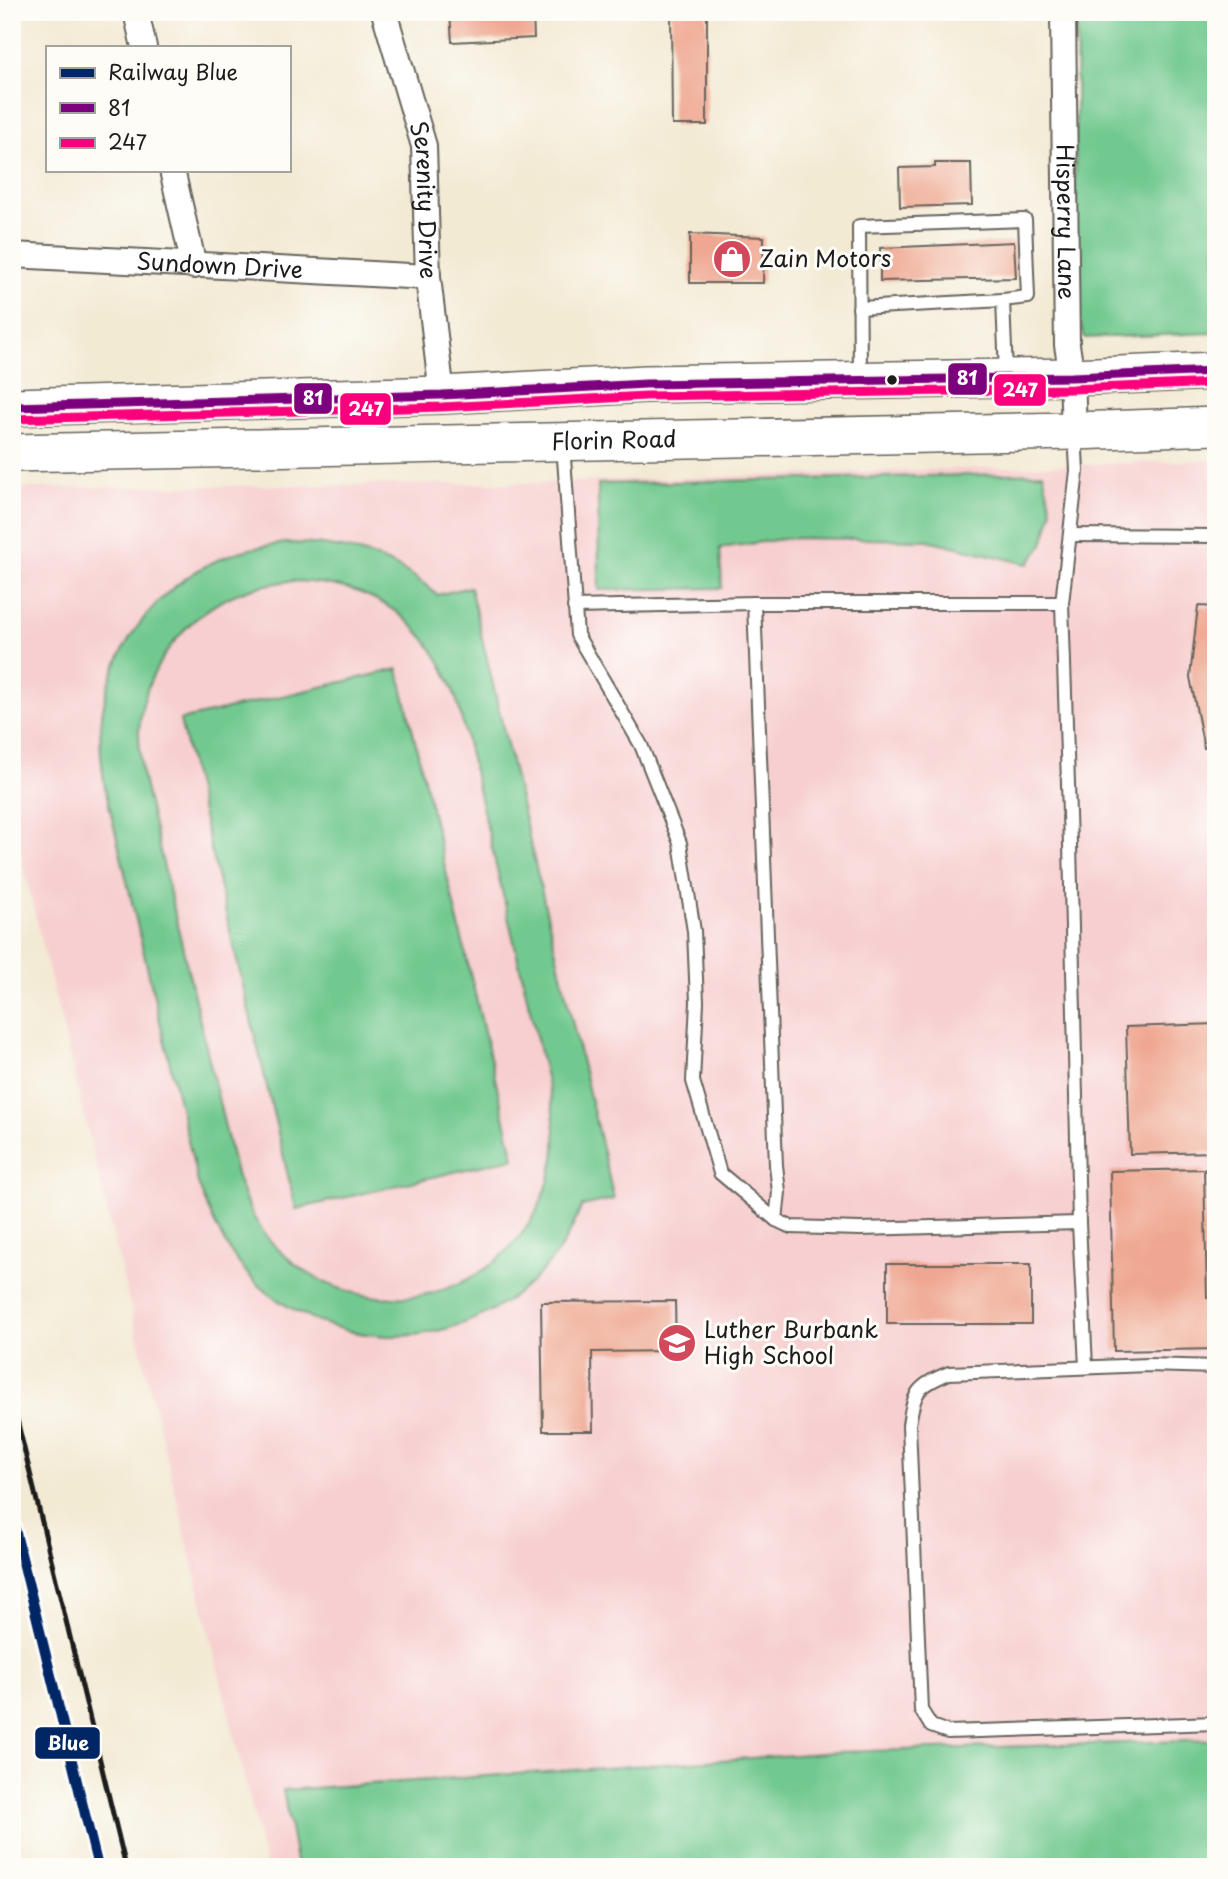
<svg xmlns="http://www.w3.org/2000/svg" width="1228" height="1879" viewBox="0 0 1228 1879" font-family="'Playpen Sans',sans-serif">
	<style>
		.built { fill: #f7cfd0 }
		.green { fill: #72c98f; stroke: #477256; stroke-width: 2; fill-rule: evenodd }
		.building { fill: #efa791 }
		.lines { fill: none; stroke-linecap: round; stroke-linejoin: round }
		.service-casing { stroke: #67645c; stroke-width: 16 }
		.minor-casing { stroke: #67645c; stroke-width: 28 }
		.primary-casing { stroke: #67645c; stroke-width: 40 }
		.service { stroke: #fff; stroke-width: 12 }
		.minor { stroke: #fff; stroke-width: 24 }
		.primary { stroke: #fff; stroke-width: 37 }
		.rail { stroke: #1c1c1c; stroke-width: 5 }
		.bus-1-casing { stroke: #fdfcf7; stroke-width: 14 }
		.bus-2-casing { stroke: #fdfcf7; stroke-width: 14 }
		.bus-1 { stroke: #7c027e; stroke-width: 9 }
		.bus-2 { stroke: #fa007d; stroke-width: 9 }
		.rail-1-casing { stroke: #fdfcf7; stroke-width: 16 }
		.rail-1 { stroke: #002666; stroke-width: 10 }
		.bus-dot { fill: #1c1c1c; stroke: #fdfcf7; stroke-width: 2.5 }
		.labels { text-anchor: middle; stroke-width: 6; stroke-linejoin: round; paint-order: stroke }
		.street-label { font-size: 23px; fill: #1c1c1c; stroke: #fdfcf7 }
		.poi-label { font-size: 23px; fill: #1c1c1c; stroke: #fdfcf7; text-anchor: start }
		.line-badge { stroke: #fdfcf7; stroke-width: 2.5 }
		.badge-label { font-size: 19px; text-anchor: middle; font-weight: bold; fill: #fff }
	</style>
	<rect width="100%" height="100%" fill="#fdfcf7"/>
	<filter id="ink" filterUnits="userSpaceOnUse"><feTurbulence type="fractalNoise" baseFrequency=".0143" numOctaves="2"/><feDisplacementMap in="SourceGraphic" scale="14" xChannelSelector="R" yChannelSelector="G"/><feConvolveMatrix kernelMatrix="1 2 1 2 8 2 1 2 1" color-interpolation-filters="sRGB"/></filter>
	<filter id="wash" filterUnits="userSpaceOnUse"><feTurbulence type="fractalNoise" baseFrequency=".00686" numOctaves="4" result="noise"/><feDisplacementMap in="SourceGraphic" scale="28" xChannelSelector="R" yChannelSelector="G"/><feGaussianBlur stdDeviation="1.57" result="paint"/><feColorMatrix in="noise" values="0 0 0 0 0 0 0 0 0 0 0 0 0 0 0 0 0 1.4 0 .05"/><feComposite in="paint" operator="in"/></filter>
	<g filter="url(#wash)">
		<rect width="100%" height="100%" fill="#f3ead4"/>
		<polygon class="built" points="1216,460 1216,1867 266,1867 12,819 12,488 540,483"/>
		<g class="green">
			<polygon points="1077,12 1216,12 1216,333 1085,338 1074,305"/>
			<polygon points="1043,473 1052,512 1043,544 1028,564 928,540 790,538 720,548 722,588 599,590 598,484"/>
			<path d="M285 543C341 543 395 555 437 595L470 587 614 1199 582 1206C574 1224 566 1242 554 1257 499 1328 403 1355 320 1322 293 1311 265 1294 246 1272 223 1245 210 1216 198 1183L105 788C102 767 99 746 101 724 108 651 155 587 222 558 242 549 264 546 285 543ZM288 581C375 581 432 622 458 704L551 1099C554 1119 557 1138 554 1158 532 1292 373 1345 277 1248 256 1228 245 1201 236 1174L143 779C141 763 139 748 139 731 142 671 185 613 241 592 257 586 272 584 288 581Z"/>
			<polygon points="398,669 514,1158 296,1209 180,720"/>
			<polygon points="1216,1740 1216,1867 297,1867 283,1790 837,1752"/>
		</g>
		<g id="blocks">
			<g class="building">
				<polygon points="450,12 533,12 534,38 452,42"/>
				<polygon points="671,12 707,12 707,125 672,125"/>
				<polygon points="935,163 971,163 972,205 900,207 899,168 935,167"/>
				<polygon points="690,234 764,237 763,283 690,283"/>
				<polygon points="1014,242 1016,278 880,281 880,248"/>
				<polygon points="1198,606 1216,607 1216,746 1204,748 1190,677"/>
				<polygon points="1216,1024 1216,1152 1130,1154 1126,1027"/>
				<polygon points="1204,1169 1207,1298 1216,1298 1216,1349 1114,1351 1110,1171"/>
				<rect x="887" y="1264" width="144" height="60"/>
				<polygon points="675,1301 676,1351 592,1352 593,1431 543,1431 541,1302"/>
			</g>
		</g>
	</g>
	<g filter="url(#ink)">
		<use href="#blocks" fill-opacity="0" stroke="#67645c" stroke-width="2"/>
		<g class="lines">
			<defs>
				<g id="service">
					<polyline points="859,308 1003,300"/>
					<polyline points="860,377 859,226 1025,220 1028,297 1003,300 1006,374"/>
					<polyline points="563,445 577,635 641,745 680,843 694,931 697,1002 693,1081 720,1173 776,1220 791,1227 860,1229 1079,1223 1070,844 1062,603 1077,471 1075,432"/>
					<polyline points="1070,535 1216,536"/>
					<polyline points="754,603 776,1165 779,1192 776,1220"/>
					<polyline points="574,607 754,603 1062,603"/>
					<polyline points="1079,1223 1086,1367"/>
					<path d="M1216 1367 1148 1365 949 1373C917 1386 914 1391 909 1425L921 1710 931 1726 948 1732 1216 1723"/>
				</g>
				<g id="minor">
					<polyline points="136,12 144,47"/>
					<path id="s1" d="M384 12 424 146 428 277 442 395"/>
					<path id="s2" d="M1063 14 1067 345 1072 377 1074 431"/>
					<polyline points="172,170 194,266"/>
					<path id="s3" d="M12 255 428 277"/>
				</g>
				<g id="primary">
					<polyline points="12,407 442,395 646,384 1072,377 1216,371"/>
					<path id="s4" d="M12 453 1074 431 1216 426"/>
				</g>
			</defs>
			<use href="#service" class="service-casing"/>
			<use href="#minor" class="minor-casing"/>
			<use href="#primary" class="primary-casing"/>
			<use href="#service" class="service"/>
			<use href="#minor" class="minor"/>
			<use href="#primary" class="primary"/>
			<polyline class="rail" points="12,1399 126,1867"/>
			<defs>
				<polyline id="bus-1" points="12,407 442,395 646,384 1072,377 1216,371"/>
				<polyline id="bus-2" points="12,419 442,407 646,396 1072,389 1216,383"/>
			</defs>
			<use href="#bus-1" class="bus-1-casing"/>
			<use href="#bus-2" class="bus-2-casing"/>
			<use href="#bus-1" class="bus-1"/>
			<use href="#bus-2" class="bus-2"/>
			<defs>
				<polyline id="rail-1" points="12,1517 98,1867"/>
			</defs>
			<use href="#rail-1" class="rail-1-casing"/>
			<use href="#rail-1" class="rail-1"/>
		</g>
	</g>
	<defs>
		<symbol id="shop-disc" viewBox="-11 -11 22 22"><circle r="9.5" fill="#d1495b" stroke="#fdfcf7"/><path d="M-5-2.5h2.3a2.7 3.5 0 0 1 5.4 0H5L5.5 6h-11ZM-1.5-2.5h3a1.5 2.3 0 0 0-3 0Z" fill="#fff"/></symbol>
		<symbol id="school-disc" viewBox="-11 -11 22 22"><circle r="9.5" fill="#d1495b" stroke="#fdfcf7"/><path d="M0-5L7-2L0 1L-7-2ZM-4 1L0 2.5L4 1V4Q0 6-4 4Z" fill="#fff"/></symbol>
	</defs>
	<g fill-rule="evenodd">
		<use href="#shop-disc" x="710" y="237" width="44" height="44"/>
		<use href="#school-disc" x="655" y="1321" width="44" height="44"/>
	</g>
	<circle class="bus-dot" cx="892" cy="380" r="6"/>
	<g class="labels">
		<g class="street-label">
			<text dy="8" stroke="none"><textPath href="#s1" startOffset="194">Serenity Drive</textPath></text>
			<text dy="8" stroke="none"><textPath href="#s2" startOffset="208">Hisperry Lane</textPath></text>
			<text dy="8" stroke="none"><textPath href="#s3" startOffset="208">Sundown Drive</textPath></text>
			<text dy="8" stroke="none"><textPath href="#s4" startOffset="602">Florin Road</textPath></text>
		</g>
		<g class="poi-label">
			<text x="759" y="267">Zain Motors</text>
			<text x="704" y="1338">Luther Burbank<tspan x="704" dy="26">High School</tspan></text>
		</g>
	</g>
	<g class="line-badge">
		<rect x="947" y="362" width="41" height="34" rx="7" fill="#7c027e"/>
		<rect x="993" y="373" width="54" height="34" rx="7" fill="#fa007d"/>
		<rect x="293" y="382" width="40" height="33" rx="7" fill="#7c027e"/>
		<rect x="339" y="392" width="53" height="34" rx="7" fill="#fa007d"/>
		<rect x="34" y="1726" width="67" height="34" rx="7" fill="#002666"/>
	</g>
	<g class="badge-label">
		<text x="967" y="385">81</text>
		<text x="1020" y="397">247</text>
		<text x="313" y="405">81</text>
		<text x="366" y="416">247</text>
		<text x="68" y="1750">Blue</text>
	</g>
	<rect width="1228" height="1879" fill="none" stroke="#fdfcf7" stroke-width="42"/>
	<rect x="46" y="46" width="245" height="126" fill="#fdfcf7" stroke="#a3a29f" stroke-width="2"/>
	<rect x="60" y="68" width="35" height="10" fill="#002666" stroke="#a3a29f" stroke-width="2"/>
	<text x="108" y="80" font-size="21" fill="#1c1c1c">Railway Blue</text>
	<rect x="60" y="103" width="35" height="10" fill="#7c027e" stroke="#a3a29f" stroke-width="2"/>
	<text x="108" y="116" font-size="21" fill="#1c1c1c">81</text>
	<rect x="60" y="138" width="35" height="10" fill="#fa007d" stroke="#a3a29f" stroke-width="2"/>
	<text x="108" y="150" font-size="21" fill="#1c1c1c">247</text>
</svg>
